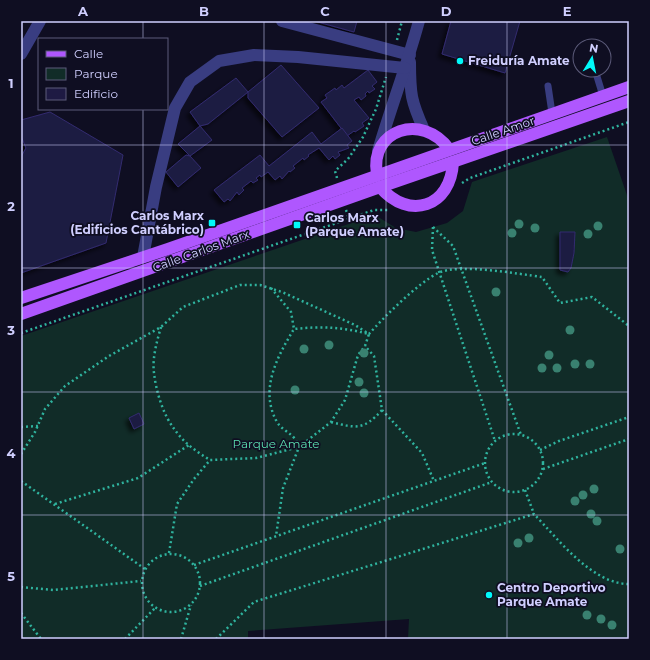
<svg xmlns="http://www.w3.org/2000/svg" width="650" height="660" viewBox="0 0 650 660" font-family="Montserrat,sans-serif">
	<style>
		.green { fill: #112c28 }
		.building { fill: #1e1a43; stroke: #322c6f; filter: url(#shadow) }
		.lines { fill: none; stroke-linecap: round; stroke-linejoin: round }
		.path { stroke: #2fb39e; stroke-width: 2.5; stroke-dasharray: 2 3; stroke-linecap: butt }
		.lane { stroke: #393d81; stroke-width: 7 }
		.street { stroke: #393d81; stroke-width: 12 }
		.primary { stroke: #af57fe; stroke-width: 12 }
		.tree { fill: #398170 }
		.grid { fill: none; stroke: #d0cfff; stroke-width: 1; stroke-opacity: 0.55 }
		.poi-dot { fill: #01f9f9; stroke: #0f0e22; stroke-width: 1.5 }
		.labels { text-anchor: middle; stroke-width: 3.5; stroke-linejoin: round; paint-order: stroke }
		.poi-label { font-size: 12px; font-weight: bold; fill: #d0cfff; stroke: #0f0e22; text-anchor: start }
		.street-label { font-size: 12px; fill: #d0cfff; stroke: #0f0e22 }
		.park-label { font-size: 12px; fill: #5bdfb0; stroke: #0f0e22 }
		.neatline { fill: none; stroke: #d0cfff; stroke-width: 1.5 }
		.grid-label { font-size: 13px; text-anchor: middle; font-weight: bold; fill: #d0cfff }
	</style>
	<defs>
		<filter id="shadow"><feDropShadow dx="-3.5" dy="3.5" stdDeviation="2" flood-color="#0009"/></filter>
	</defs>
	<rect width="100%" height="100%" fill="#0f0e22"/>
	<polygon class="green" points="607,137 629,201 629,639 408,639 409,619 248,631 248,639 21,639 21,336 375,215 396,228 416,232 447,223 463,211 472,182"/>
	<g class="building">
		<polygon points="314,21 357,21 354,32"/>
		<polygon points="451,21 520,21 505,73 442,54"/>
		<polygon points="281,65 319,108 282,137 248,98 248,92"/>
		<polygon points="368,70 377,82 372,86 375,89 369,93 368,91 365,94 366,96 361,100 359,97 354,100 369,118 362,123 364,126 355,132 354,131 347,136 321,102 327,98 325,95 335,88 336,90 342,85 344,88"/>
		<polygon points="236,78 248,92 208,124 200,126 190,112"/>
		<polygon points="50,112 123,155 106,243 21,273 21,157 26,148 21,136 21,120"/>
		<polygon points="200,126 212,140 190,156 178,144"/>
		<polygon points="342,128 352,141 347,145 349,148 338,152 340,155 335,159 333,156 329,160 319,148 308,155 309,156 304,160 303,158 293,166 295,168 290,172 289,171 282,179 280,176 275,180 268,172 261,177 260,175 256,178 258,180 253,183 251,181 242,188 244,190 239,195 237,192 230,201 228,199 224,202 214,190 260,155 269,166 312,132 321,144"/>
		<polygon points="186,155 190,156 201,168 178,187 166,172"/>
		<polygon points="560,232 575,232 574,253 571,268 568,272 560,270"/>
		<polygon points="139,413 144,424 134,429 129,418"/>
	</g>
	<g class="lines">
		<g class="path">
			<polyline points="397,40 402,21"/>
			<polyline points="337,178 335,171 348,159 363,137 376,109 386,77"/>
			<polyline points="462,183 470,178 629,122"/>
			<polyline points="346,210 349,219"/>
			<polyline points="433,227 453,246 521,435"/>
			<polyline points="433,227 432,250 495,441"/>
			<path d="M271 288 291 312 294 329C277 357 259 390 277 422 284 433 294 432 299 447L283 488 276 536"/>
			<path d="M161 327C157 341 152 358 154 373 156 391 163 415 175 430 184 443 197 452 210 460"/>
			<polyline points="21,333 374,210 390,210"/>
			<polyline points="382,410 422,453 434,481"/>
			<path d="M331 422C356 428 363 431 382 410L374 356 365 346"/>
			<polyline points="21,427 38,426"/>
			<circle cx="514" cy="463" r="29"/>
			<polyline points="540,450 559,441 629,417"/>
			<path d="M21 454 35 432 45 409 65 386 109 356 161 327 183 307 240 285H260L282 292 355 325 369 334C385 316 417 284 438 273 460 263 518 274 542 277L560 303 592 297 629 326"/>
			<polyline points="543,469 629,439"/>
			<polyline points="21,481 145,569"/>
			<polyline points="525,490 534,514"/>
			<polyline points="55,504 138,478 189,445"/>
			<path d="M169 553 177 504 194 479 210 460 256 458 299 447 331 422 345 400 358 355 365 346 369 334C341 327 323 326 294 329"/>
			<circle cx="171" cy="583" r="29"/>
			<polyline points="194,565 485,463"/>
			<polyline points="200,586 492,482"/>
			<polyline points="21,587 53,590 141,581"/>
			<polyline points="21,613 41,639"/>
			<polyline points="125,639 155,608"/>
			<polyline points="181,639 191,605"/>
			<path d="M216 639 254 602 534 514C558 539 592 584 629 584"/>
		</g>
		<g class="lane">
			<polyline points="595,70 603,96"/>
			<polyline points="548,86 552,113"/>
		</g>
		<g class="street">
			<polyline points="282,21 410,55"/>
			<polyline points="21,54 40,21"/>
			<path d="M410 62C410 94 411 101 424 130"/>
			<path d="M378 151C391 107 407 65 419 21"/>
			<polyline points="143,257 156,187 175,108 190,82 219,61 254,55 298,57 405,68"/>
		</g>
		<g class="primary">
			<path d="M377 174C369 130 422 112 449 149"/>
			<path d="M380 187C409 221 451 207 453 162"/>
			<polyline points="21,298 168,249 629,87"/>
			<polyline points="21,314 380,187 629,101"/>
		</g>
	</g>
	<g class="tree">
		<circle cx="519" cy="224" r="4.5"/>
		<circle cx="598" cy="226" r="4.5"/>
		<circle cx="535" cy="228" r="4.5"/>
		<circle cx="512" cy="233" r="4.5"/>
		<circle cx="588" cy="234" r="4.5"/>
		<circle cx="496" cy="292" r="4.5"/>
		<circle cx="570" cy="330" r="4.5"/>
		<circle cx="329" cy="345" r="4.5"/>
		<circle cx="304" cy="349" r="4.5"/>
		<circle cx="364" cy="353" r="4.5"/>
		<circle cx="549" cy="355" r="4.5"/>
		<circle cx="575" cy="364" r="4.5"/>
		<circle cx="590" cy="364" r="4.5"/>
		<circle cx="542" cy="368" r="4.5"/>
		<circle cx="557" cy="368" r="4.5"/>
		<circle cx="359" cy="382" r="4.5"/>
		<circle cx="295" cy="390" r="4.5"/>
		<circle cx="364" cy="393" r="4.5"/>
		<circle cx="594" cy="489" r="4.5"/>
		<circle cx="583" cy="495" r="4.5"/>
		<circle cx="575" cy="501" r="4.5"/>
		<circle cx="591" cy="514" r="4.5"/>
		<circle cx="597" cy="521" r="4.5"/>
		<circle cx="529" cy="538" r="4.5"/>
		<circle cx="518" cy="543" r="4.5"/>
		<circle cx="620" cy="549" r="4.5"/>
		<circle cx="587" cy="615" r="4.5"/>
		<circle cx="601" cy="619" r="4.5"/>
		<circle cx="612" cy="625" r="4.5"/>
	</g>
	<path class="grid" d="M143 21V39M264 21V639M386 21V639M507 21V639M143 109V639M21 145H629M21 268H629M21 392H629M21 515H629"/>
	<g class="poi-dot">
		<circle cx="460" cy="61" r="4"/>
		<rect x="208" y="219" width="8" height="8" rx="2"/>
		<rect x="293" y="221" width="8" height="8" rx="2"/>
		<circle cx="489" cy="595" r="4"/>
	</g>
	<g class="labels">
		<g class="poi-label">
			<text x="468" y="65">Freiduría Amate</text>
			<text x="204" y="220" text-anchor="end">Carlos Marx<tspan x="204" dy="14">(Edificios Cantábrico)</tspan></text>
			<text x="305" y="222">Carlos Marx<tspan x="305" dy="14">(Parque Amate)</tspan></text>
			<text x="497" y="592">Centro Deportivo<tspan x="497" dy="14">Parque Amate</tspan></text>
		</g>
		<g class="street-label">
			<text transform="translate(503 131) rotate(-19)" y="4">Calle Amor</text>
			<text transform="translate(201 251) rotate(-20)" y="4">Calle Carlos Marx</text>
		</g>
		<g class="park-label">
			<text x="276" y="448">Parque Amate</text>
		</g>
	</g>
	<rect width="650" height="660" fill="none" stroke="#0f0e22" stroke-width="44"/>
	<rect x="38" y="38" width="130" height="72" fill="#0f0e22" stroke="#5c5b7a"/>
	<rect x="46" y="51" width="20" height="6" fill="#af57fe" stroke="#5c5b7a"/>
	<text x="74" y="58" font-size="12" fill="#d0cfff">Calle</text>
	<rect x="46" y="68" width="20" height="12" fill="#112c28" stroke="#5c5b7a"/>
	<text x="74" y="78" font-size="12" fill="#d0cfff">Parque</text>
	<rect x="46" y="88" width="20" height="12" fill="#1e1a43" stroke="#5c5b7a"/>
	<text x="74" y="98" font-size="12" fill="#d0cfff">Edificio</text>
	<g transform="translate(592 58) rotate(10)"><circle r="19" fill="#0f0e22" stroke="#5c5b7a"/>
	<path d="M0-3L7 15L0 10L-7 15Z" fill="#01f9f9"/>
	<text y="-6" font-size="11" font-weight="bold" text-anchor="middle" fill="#d0cfff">N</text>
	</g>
	<rect x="22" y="22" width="606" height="616" class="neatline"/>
	<g class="grid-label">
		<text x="83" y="16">A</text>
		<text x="204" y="16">B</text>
		<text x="325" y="16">C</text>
		<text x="446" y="16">D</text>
		<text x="567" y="16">E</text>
		<text x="11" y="88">1</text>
		<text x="11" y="211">2</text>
		<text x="11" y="335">3</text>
		<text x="11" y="458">4</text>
		<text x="11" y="581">5</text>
	</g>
</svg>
